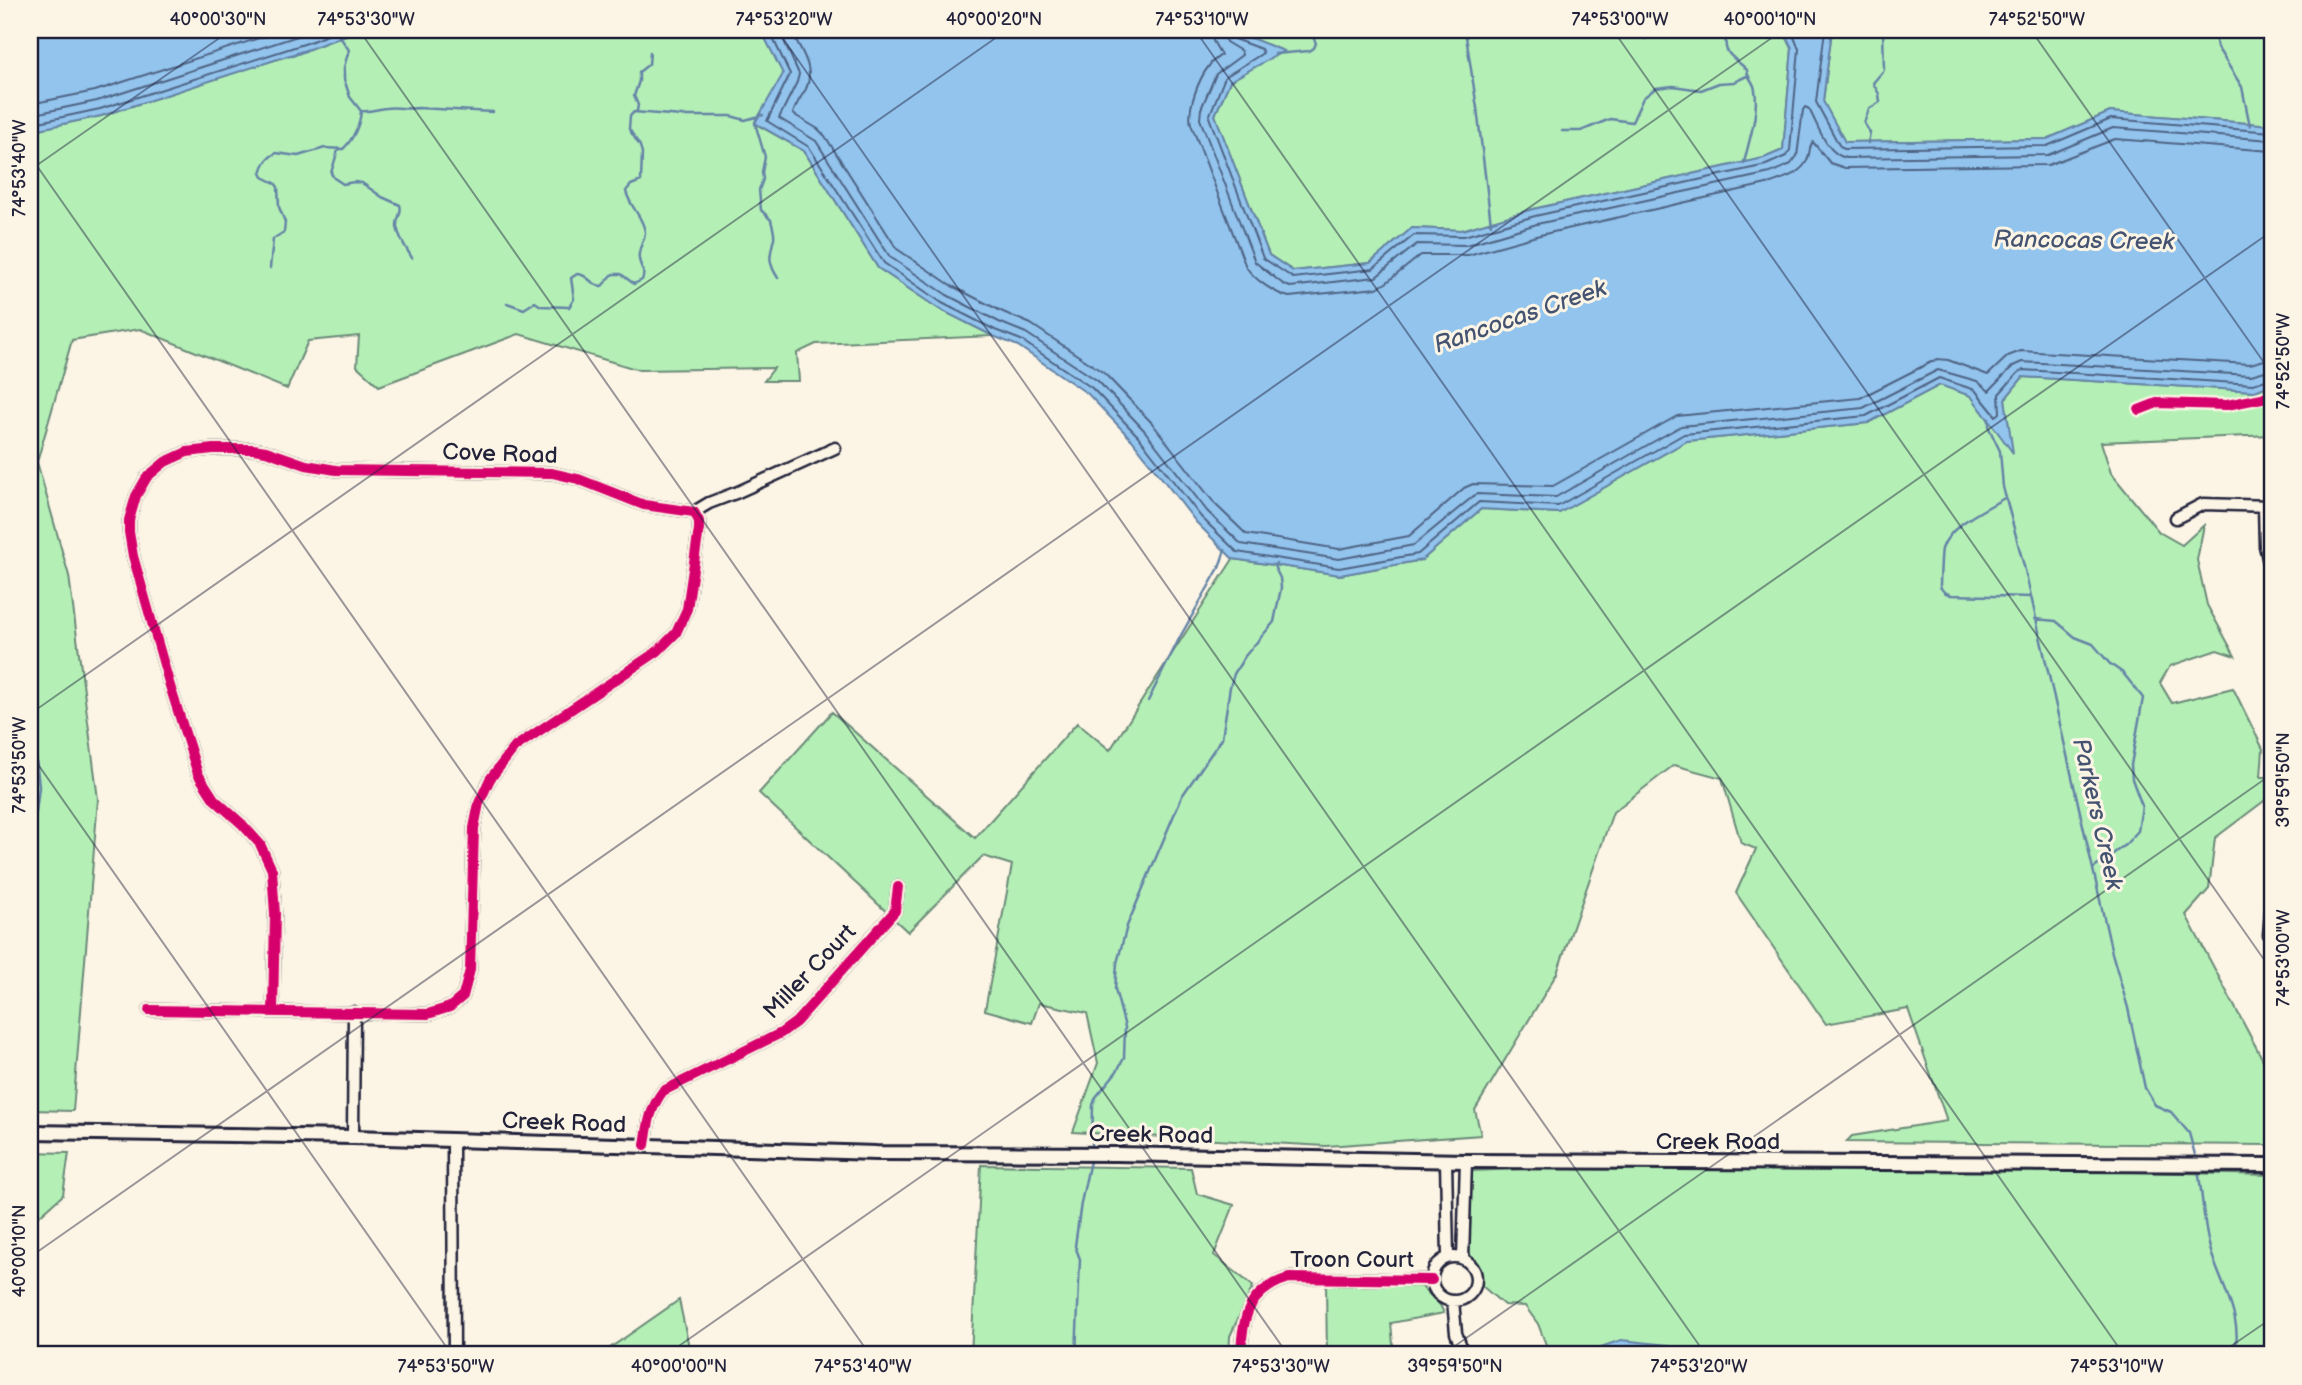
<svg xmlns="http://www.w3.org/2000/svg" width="2302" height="1385" viewBox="0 0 2302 1385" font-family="'Balsamiq Sans',sans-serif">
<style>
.green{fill:#b4f0b6;stroke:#6b8978;stroke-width:2}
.water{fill:#92c4ee;stroke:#6583a6;stroke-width:2}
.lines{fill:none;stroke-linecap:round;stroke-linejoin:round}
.shore{stroke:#4f6383;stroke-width:2}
.stream{stroke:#6583a6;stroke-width:2.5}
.minor-casing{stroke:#22223b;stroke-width:15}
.major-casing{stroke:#22223b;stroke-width:18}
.minor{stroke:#fcf5e5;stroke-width:10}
.major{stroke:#fcf5e5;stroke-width:12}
.cycleway-casing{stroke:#fcf5e5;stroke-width:15}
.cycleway{stroke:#d6006c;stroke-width:10}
.ticks{fill:none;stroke:#22223b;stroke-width:2;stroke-opacity:0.45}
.labels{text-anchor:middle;stroke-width:6;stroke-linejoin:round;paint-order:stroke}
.street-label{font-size:23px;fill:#22223b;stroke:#fcf5e5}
.water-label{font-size:24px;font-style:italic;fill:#445371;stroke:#fcf5e5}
.neatline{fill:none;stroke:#22223b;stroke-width:2.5}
.ticks-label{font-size:18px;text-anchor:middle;fill:#22223b}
</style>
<rect width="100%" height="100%" fill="#fcf5e5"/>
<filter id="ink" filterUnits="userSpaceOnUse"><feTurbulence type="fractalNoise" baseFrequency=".0143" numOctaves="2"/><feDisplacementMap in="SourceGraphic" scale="14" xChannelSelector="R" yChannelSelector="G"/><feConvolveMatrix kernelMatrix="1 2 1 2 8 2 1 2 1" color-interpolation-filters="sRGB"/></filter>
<g filter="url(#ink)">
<path class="green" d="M359,30h402l23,44 -28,50 48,27 74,117 61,41 54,27 -177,8 -19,9 2,28h-35l10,-13 -135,2 -120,-36 -140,52 -22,-20 2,-30 -51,5 -21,48 -147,-60 -68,11 -35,122 32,114 29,223 -25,312 -43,-1v-979l71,-15 208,-67z
M1230,30h553l9,18 -9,102 -19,8 -231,51 -71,21 -50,-2 -42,35 -77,8 -24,-16 -54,-140 15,-34 53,-30z
M1832,30h440v95l-162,-13 -63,27 -202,3 -22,-40z
M2023,377l232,14 17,-7v51l-171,7 10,31 48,59 23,13 22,-20 -7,35 10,45 28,51 -18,-6 -47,16 -10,17 12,20 61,-15 30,61 -2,28h11v18l-57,43 -6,51 -23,26 86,162v68l-426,-3 6,-6 95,-15 -39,-112 -82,15 -90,-131 20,-44 -15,-6 -19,-65 -48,-13 -61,47 -56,161 -82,137 6,25 -155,11 -253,-14 25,-69 -11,-50 -48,-10 -7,20 -47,-13 27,-145 -29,-9 -75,76 -149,-139 73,-81 143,126 102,-115 33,27 123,-191 107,16 82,-15 59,-51 78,4 128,-72 181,-18 72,-38 31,11 41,55 -7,-52z
M30,1152l39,1 -6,42 -33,29z
M1688,1162l584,13v180h-722l-12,-31 -13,-18 -21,-1 -23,-20 -2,-13 -10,-18 3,-83z
M981,1165l210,3 6,26 37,11 -20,50 39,31 -23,50 -1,19h-258z
M1326,1284l94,1 20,20 4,8 -53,10 3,32h-67z
M679,1300l10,47 7,8h-96z"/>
<path class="water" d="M30,30h329l-50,19 -208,67 -71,15z
M761,30h469l54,21 -54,30 -15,34 54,140 24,16 77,-8 42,-35 50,2 71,-21 231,-51 19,-8 9,-102 -9,-18h49l-9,71 22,41 202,-3 63,-27 162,13v259l-17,7 -232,-14 -18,22 8,54 -42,-57 -31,-11 -72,38 -181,18 -128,72 -78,-4 -59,51 -82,15 -107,-16 -37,-37 -64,-82 -44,-46 -70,-48 -25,-10 -54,-27 -61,-41 -74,-117 -49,-28 28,-49z
M1621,1340l47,5 13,10h-103z"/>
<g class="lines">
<path class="shore" d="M769,30l21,44 -23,47 42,26 75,116 58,40 53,27 26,10 71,48 46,48 63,81 36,35 102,16 79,-14 61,-52 79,4 126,-72 182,-18 73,-38 36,12 21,26 4,-3 -1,-19 19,-21 5,-3 230,14 19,-6
M779,30l20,44 -2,8 -18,36 37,23 74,116 57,38 52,27 27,11 72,48 46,49 63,81 34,33 98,15 75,-14 62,-51 80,3 125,-71 182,-18 75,-38 39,11 12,10 24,-25 9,-4 229,13 21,-6
M791,30c8,18 25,38 15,59 -5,8 -11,16 -13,25l25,15 7,7 72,113 55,37 51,26 28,12 73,49 48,50 63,81 31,30 93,15 70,-13 55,-48 9,-4 80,2 124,-70 183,-18 77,-39 11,1 40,15 20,-19 13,-5 229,13 22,-6
M1212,30l1,11 8,14c-4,3 -9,6 -12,11 -10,12 -22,43 -18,58l55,143c9,13 28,26 43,30l88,-9 9,-5 35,-28h47l72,-20 231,-52c14,-5 32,-10 37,-25 2,-6 1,-11 5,-16l17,21 15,5 203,-3 67,-26 157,12
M1222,30l4,12 15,9 1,4 -26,19 -15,35 -1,10 55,143 28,22 7,3 86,-10 41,-33 49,1 71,-21 233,-51 21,-9 6,-8 6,-46 2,-3 4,2c9,16 17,45 37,49l202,-3 65,-27 159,12
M1231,30l3,9 27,10 2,4 -38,24 -16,40 54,141 30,20 80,-9 41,-34 50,1 71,-20 231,-51 20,-9 4,-6 9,-101 -8,-19
M1825,30l-9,72 23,43 5,4 203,-3 64,-27 161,13
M30,104l65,-13 189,-61
M30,115l67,-14 219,-71
M30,124l70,-15 207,-66 33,-13
M1599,1355l22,-8 45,5 5,3"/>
<path class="stream" d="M1465,30l12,78 14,116
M1639,30v4l6,5 17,-9
M1727,30c-5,26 3,23 20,40 0,8 7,11 8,20 4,23 -6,50 -11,73
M2214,30l3,17 25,40 8,39
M1275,54l34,-3 5,-3 2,-5 -7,-13
M287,56h5l15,-6
M361,111c10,1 16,-2 25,-3 11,-2 21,2 32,0l75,4
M637,111l1,-6 -4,-9 5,-15v-9l10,-8 1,-12
M757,117l-2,6 10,34 -3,15 1,7 -4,11 2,20 10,10c1,5 4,13 3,18 -4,17 -7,23 4,40
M1562,131h19l29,-12 22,3 11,-24 13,-10 17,-2 28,4 18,-7 15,-1 13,-6
M1868,143l2,-10 -6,-10 5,-14 11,-7 -1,-8 -6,-11 11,-13 -1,-40
M338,150l-7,23 3,5 9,6 11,-2 8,1 20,14 18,8c3,8 -4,13 -3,22 2,11 9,21 15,31
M270,268l3,-29 11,-7 1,-10 -6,-15 -1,-20 -3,-4 -12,-6 -2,-4c2,-9 7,-16 15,-20l22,3 27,-8 18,1c10,-9 17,-25 18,-38l-11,-14 -6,-18v-12l5,-17 -11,-16
M507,303l17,6 11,-7 6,4 28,1 5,-8 -3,-21 6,-4c12,0 13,12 25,12l11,-12h8l13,10 8,-4c4,-9 -2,-13 -3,-21 -2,-10 6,-18 6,-27 -2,-16 -16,-26 -19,-41l5,-6 10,-4 1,-28 -2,-7 -11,-17 1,-13 4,-4 48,4h49l14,4 18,-5
M1989,419v9l11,23 3,36 22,83 87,383 16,55 17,80 10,17 16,7 18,21 8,29
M2006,497c-21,13 -56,27 -64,52 -1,4 -2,32 -2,38l4,5 7,3 80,2
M30,561l2,13 2,165 5,48 -3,25 -6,16
M2035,619l21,2 19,16 18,7 17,20 13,9 20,25 -12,67 1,14 10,27 -4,25 -12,13 -33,25
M1148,701l32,-64 39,-69 6,-18
M30,973c4,15 10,27 0,40
M1092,1144l1,-39 3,-8 21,-26 7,-13 1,-31 -10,-38 2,-26 10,-37 55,-130 40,-58 8,-51 4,-13 11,-18 29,-34 7,-34 -1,-10 -6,-12 2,-3
M2198,1169c4,23 5,47 10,71 7,37 38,76 26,115
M1076,1355l4,-96 -5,-13 6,-43 9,-42"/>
<defs>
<path id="minor" d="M2264,506l1,40 7,29
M694,512l15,-9 29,-11 97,-44
M2176,518l27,-14 69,2
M2272,900l-3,35 3,6
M149,1010l279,4 22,-7 13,-11 7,-26 4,-142 5,-25 11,-24 25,-32 143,-96 18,-18 11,-24 12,-80v-8l-5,-9 -50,-7 -66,-26 -26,-6 -216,-3 -30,-5 -40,-14 -13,-2h-40l-26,3 -22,10 -18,15 -11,19 -7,24v12l4,24 37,130 28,88 16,25 28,25 18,20 12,26 3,44 -2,98
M353,1137l1,-125
M453,1140l1,215
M645,1145c3,-21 5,-37 18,-54l118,-58 15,-11 99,-111 3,-24
M1446,1161l2,96
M1432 1279a22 22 0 1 1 44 0a22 22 0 1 1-44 0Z
M1463,1258l3,-97
M1453,1301l3,32 8,22
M1241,1355c1,-39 8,-65 48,-77l143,2"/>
<path id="major" d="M30,1132l323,5 523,16 241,1 349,7 806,4"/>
</defs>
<use href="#minor" class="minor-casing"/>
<use href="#major" class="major-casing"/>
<use href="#minor" class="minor"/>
<use href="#major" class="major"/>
<defs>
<path id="cycleway" d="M2139,410l18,-7 70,2 45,-9
M149,1010l279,4 22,-7 13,-11 7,-26 4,-142 5,-25 11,-24 25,-32 143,-96 18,-18 11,-24 12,-80v-8l-5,-9 -50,-7 -66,-26 -26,-6 -216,-3 -30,-5 -40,-14 -13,-2h-40l-26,3 -22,10 -18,15 -11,19 -7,24v12l4,24 37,130 28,88 16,25 28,25 18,20 12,26 3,44 -2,98
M645,1145c3,-21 5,-37 18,-54l118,-58 15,-11 99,-111 3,-24
M1241,1355c1,-39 8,-65 48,-77l143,2"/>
</defs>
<use href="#cycleway" class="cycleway-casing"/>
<use href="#cycleway" class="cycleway"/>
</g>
</g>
<path class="ticks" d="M359,30l929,1325M777,30l929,1325M1195,30l929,1325M1613,30l659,941M2031,30l241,344M30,156l840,1199M30,170l201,-140M30,714l977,-684M30,753l422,602M30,1257l1753,-1227M30,1350l4,5M666,1355l1606,-1124M1442,1355l830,-581M2218,1355l54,-37"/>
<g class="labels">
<g class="street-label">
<text transform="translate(500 453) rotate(2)" y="8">Cove Road</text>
<text transform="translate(809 971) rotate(-46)" y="8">Miller Court</text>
<text transform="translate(564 1122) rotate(2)" y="8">Creek Road</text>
<text transform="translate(1151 1134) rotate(1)" y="8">Creek Road</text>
<text x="1718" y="1149">Creek Road</text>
<text x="1352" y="1267">Troon Court</text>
</g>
<g class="water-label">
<text transform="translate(2084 240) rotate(1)" y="8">Rancocas Creek</text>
<text transform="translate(1520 316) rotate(-19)" y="8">Rancocas Creek</text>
<text transform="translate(2098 814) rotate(77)" y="8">Parkers Creek</text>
</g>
</g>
<rect width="2302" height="1385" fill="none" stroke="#fcf5e5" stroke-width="77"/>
<rect x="38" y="38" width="2226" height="1308" class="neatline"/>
<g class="ticks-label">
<text x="218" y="25">40°00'30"N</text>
<text x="366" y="25">74°53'30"W</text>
<text x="784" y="25">74°53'20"W</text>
<text x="994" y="25">40°00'20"N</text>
<text x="1202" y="25">74°53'10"W</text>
<text x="1620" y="25">74°53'00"W</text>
<text x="1770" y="25">40°00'10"N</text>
<text x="2037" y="25">74°52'50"W</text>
<text transform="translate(19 168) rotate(-90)" y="6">74°53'40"W</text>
<text transform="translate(2283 361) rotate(-90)" y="6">74°52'50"W</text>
<text transform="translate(19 765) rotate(-90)" y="6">74°53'50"W</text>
<text transform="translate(2283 780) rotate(-90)" y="6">39°59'50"N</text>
<text transform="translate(2283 958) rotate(-90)" y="6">74°53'00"W</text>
<text transform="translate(19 1251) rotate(-90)" y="6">40°00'10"N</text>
<text x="446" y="1372">74°53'50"W</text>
<text x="679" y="1372">40°00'00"N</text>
<text x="863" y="1372">74°53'40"W</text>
<text x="1281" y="1372">74°53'30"W</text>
<text x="1455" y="1372">39°59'50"N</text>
<text x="1699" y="1372">74°53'20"W</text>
<text x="2117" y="1372">74°53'10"W</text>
</g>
</svg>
